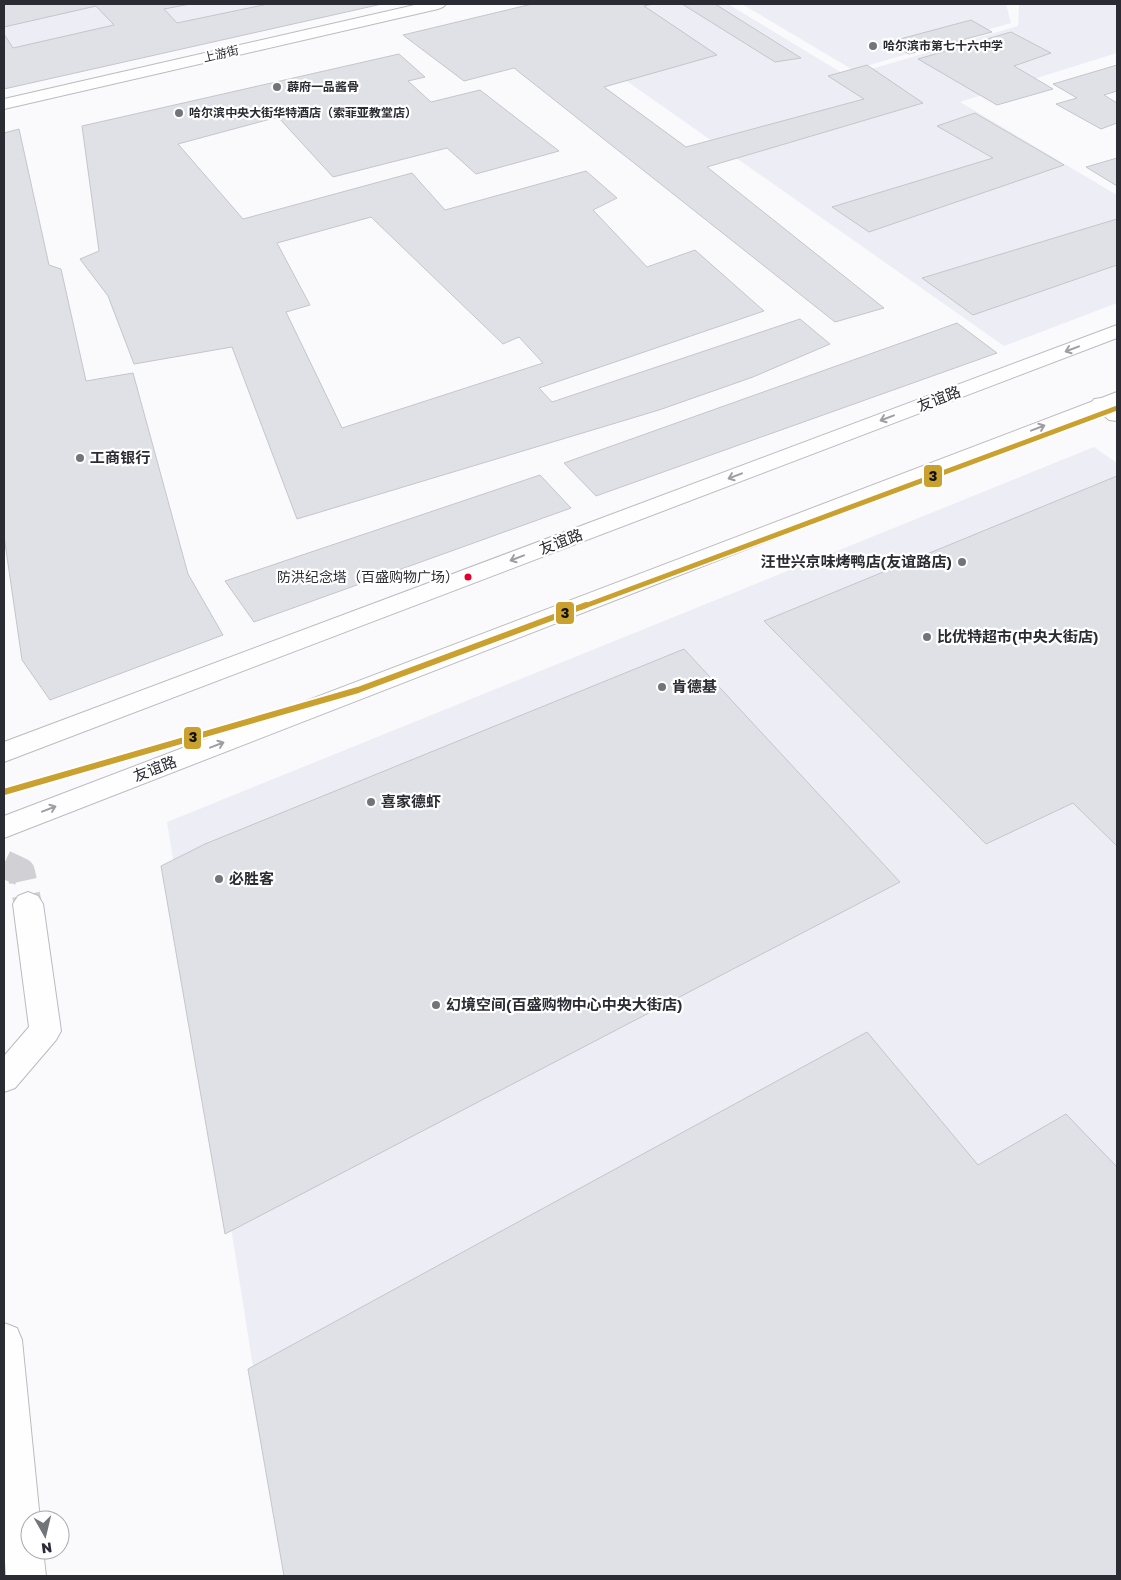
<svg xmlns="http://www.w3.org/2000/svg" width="1121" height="1580" viewBox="0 0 1121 1580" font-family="'Golos Text','Noto Sans SC',sans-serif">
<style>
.built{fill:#ededf5}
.building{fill:#dfe1e7;stroke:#c4c6ca;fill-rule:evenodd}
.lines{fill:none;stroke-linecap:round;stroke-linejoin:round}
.minor-tunnel{stroke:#d1d1d5;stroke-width:28;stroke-dasharray:28 14;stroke-linecap:butt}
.minor-casing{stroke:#bbbabf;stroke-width:2}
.highway-casing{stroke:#bbbabf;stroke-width:2}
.minor{fill:#fefeff;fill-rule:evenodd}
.highway{fill:#fefeff;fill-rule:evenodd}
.metro-1-far1-casing{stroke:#fff;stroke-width:8}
.metro-1-casing{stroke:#fff;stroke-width:10}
.metro-1-far1{stroke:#caa02e;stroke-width:5}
.metro-1{stroke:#caa02e;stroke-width:6}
.oneway{stroke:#9f9fa3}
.poi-dot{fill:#73737a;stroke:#fff;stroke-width:2}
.bus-dot{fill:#e4002b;stroke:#fff;stroke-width:2}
.labels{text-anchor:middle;stroke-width:4.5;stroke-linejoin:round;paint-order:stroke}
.far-poi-label{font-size:12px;font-weight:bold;fill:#2b2b33;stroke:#fff;text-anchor:start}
.far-street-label{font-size:12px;fill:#2b2b33;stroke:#fff}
.bus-label{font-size:14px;fill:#2b2b33;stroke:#fff;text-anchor:end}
.street-label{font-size:15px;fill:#2b2b33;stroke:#fff}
.poi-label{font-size:15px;font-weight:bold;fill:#2b2b33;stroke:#fff;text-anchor:start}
.line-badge{stroke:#fff;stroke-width:2}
.pale-badge-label{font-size:14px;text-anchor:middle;font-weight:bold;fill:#111}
</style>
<rect width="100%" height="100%" fill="#fafafd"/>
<path class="built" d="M4,4h350l-350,76z
M543,4h185l119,72 171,-50 1,-22h98v49l-157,49 157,93v108l-113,43 -480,-337z
M742,4h264l5,19 -158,47z
M1094,447l23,16v1113h-831l-119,-754z"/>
<path class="building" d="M4,4h186l-26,5 13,14 91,-19h114l-378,85v-55l9,14 101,-23 -18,-19 -92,21z
M532,4h121l-9,2 73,49 -113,32 82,60 178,-48 -36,-23 39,-11 56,38 -216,64 177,141 -49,14 -321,-254 -50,13 -61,-46z
M682,4h33l86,54 -26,4z
M971,20l21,12 -83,22 -20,-12z
M1011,32l40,21 -37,13 39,23 -56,16 -79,-46z
M399,54l26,23 -17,4 23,21 49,-12 79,61 -83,23 -29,-26 -114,29 -55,-60 -100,27 65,75 169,-46 33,37 141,-39 31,27 -24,12 54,57 48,-17 69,61 -225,77 13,14 248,-83 30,25 -77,33 -94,33 -362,109 -65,-172 -98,17 -26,-68 -28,-37 19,-8 -17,-125zM371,217l132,127 16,-7 24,26 -201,65 -56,-116 24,-7 -33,-62z
M1117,65v26l-13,4 13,8v20l-16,6 -45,-25 21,-6 -24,-14z
M975,113l89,52 -195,67 -37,-25 161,-49 -56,-32z
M19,129l30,136 12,4 25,112 47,-8 55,201 35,61 -173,65 -28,-40 -18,-124v-403z
M1117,158v28l-31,-19z
M1117,219v46l-144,50 -51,-37z
M957,323l40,30 -401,143 -32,-33z
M540,475l31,33 -317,114 -29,-41z
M1117,476v370l-44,-43 -87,41 -222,-223z
M684,649l216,233 -675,352 -64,-368 44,-22z
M867,1032l111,133 88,-51 51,53v409h-833l-36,-207z"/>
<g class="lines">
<path class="minor-tunnel" d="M4,864l17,8 7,32"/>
<defs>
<path id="minor" d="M419,4h27l-3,3 -5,2 -434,100v-10z
M1102,398l8,1 7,6v16l-8,-1 -18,-16 3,-5z
M28,892l10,4 5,8 18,127 -5,9 -41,48 -11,4v-36l25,-29 -16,-123 5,-8z
M4,1323l13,5 5,12 18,180h-10v30h13l3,26h-40l-2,-29z"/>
<path id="highway" d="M1117,325v13l-1113,424v-20z
M1117,392v13l-1113,433v-22z"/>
</defs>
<use href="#minor" class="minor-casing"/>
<use href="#highway" class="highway-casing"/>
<use href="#minor" class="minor"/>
<use href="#highway" class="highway"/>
<defs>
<path id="metro-1-far1" d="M582,607l535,-199"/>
<path id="metro-1" d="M4,792l354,-102 228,-85"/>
</defs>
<use href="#metro-1-far1" class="metro-1-far1-casing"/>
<use href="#metro-1" class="metro-1-casing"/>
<use href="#metro-1-far1" class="metro-1-far1"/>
<use href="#metro-1" class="metro-1"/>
</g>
<defs><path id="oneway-shaft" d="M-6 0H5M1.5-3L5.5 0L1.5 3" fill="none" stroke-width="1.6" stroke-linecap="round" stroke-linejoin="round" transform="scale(1.25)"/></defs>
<g class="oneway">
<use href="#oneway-shaft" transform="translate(1072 349) rotate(159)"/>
<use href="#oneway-shaft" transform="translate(887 418) rotate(159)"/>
<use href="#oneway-shaft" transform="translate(1038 428) rotate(-21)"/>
<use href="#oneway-shaft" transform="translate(735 476) rotate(159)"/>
<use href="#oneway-shaft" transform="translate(517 558) rotate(159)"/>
<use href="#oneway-shaft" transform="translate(217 745) rotate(-21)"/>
<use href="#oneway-shaft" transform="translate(49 809) rotate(-21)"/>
</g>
<g class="poi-dot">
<circle cx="873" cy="46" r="5"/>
<circle cx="277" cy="87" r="5"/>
<circle cx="179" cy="113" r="5"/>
<circle cx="80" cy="458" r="5"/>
<circle cx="962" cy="562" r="5"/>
<circle cx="927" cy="637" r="5"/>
<circle cx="662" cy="687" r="5"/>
<circle cx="371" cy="802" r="5"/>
<circle cx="219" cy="879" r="5"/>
<circle cx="436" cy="1005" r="5"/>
</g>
<circle class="bus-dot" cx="468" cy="577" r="4.5"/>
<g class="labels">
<g class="far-poi-label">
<text x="883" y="50">哈尔滨市第七十六中学</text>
<text x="287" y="91">薜府一品酱骨</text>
<text x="189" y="117">哈尔滨中央大街华特酒店（索菲亚教堂店）</text>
</g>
<g class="far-street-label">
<text transform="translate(221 54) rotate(-13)" y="4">上游街</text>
</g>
<g class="bus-label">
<text x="459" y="582">防洪纪念塔（百盛购物广场）</text>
</g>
<g class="street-label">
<text transform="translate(939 399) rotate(-21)" y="5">友谊路</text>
<text transform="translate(561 542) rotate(-21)" y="5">友谊路</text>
<text transform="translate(155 769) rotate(-21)" y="5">友谊路</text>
</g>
<g class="poi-label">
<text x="90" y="463">工商银行</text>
<text x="952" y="567" text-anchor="end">汪世兴京味烤鸭店(友谊路店)</text>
<text x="937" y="642">比优特超市(中央大街店)</text>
<text x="672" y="692">肯德基</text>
<text x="381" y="807">喜家德虾</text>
<text x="229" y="884">必胜客</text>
<text x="446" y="1010">幻境空间(百盛购物中心中央大街店)</text>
</g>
</g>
<g class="line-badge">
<rect x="923" y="464" width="20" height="24" rx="5" fill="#caa02e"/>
<rect x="555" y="601" width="20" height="24" rx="5" fill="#caa02e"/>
<rect x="183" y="726" width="19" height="24" rx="5" fill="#caa02e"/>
</g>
<g class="pale-badge-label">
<text x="933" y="481">3</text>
<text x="565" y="618">3</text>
<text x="193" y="742">3</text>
</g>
<rect width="1121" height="1580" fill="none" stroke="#2b2b33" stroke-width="10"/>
<g transform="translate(45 1535) rotate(172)"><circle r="24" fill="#ffffff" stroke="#aaaaad"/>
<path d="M0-4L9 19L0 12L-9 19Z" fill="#73737a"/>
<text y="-8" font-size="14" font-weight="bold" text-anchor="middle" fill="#2b2b33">N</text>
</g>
</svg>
